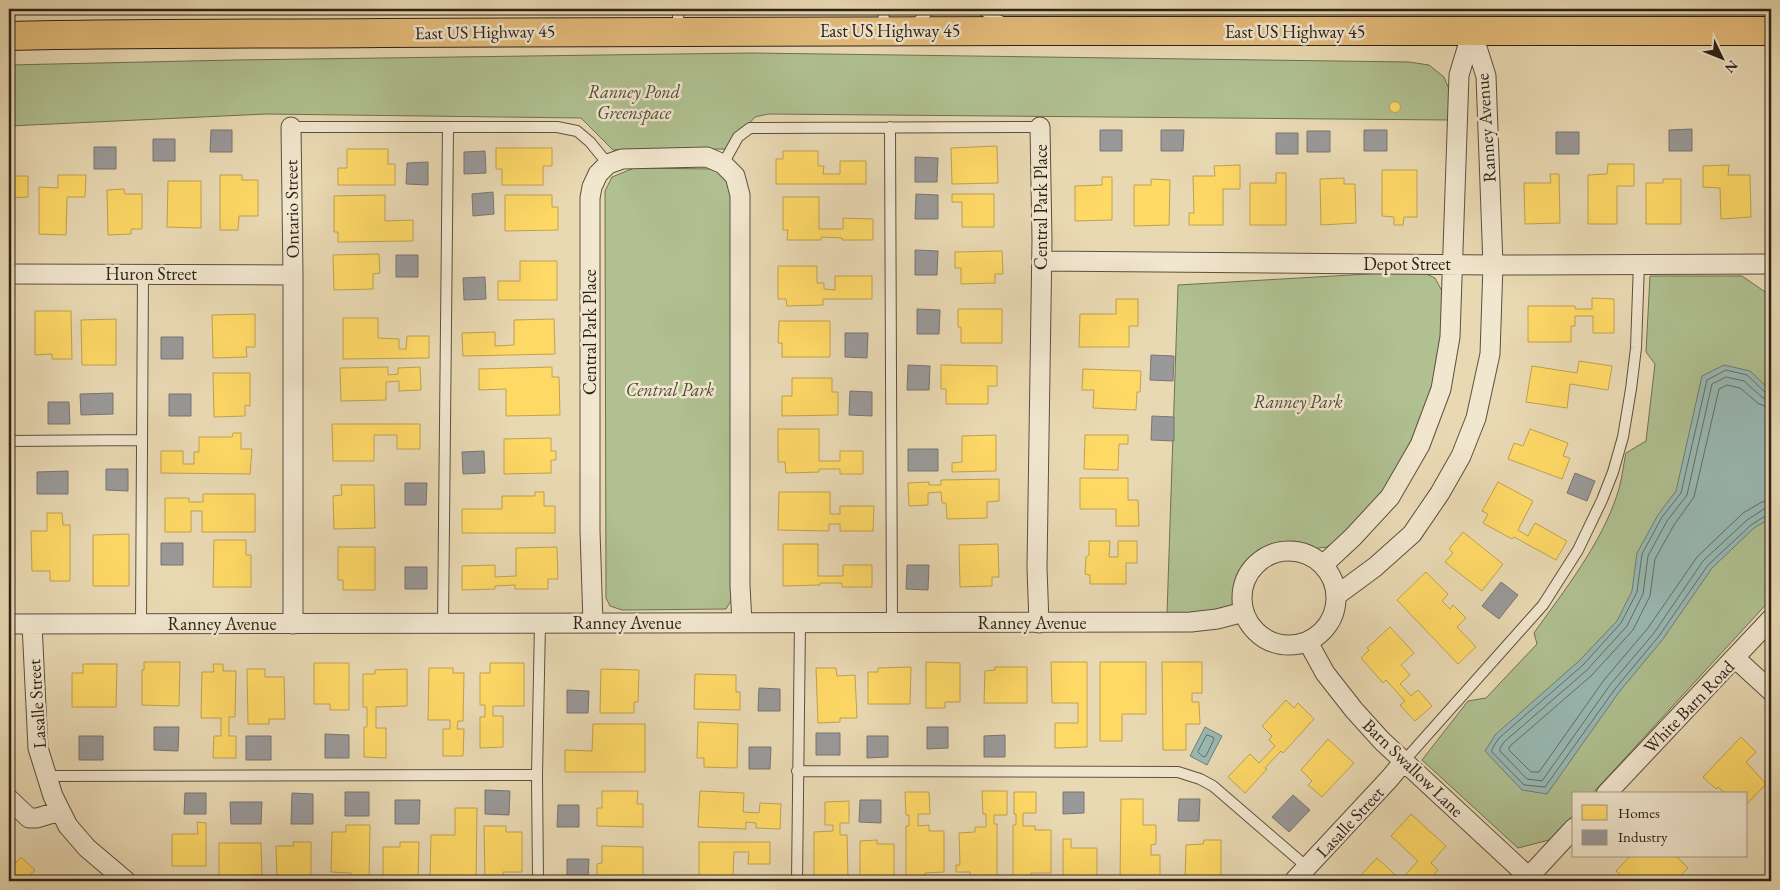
<svg xmlns="http://www.w3.org/2000/svg" width="1780" height="890" viewBox="0 0 1780 890" font-family="'EB Garamond',serif">
<style>
.green{fill:#b0c091;stroke:#6e7155}
.water{fill:#99b9b4;stroke:#6e7d76}
.homes{fill:#ffd966;stroke:#c0a24f}
.industry{fill:#999;stroke:#797573}
.lines{fill:none;stroke-linecap:round;stroke-linejoin:round}
.shore{stroke:#636e66;stroke-width:1}
.service-casing{stroke:#5c5040;stroke-width:12}
.minor-casing{stroke:#5c5040;stroke-width:21}
.primary-casing{stroke:#2d2219;stroke-width:30}
.service{stroke:#f1e6ce;stroke-width:10}
.minor{stroke:#f1e6ce;stroke-width:19}
.primary{stroke:#e4bc7a;stroke-width:28}
.labels{text-anchor:middle;stroke-width:5;stroke-linejoin:round;paint-order:stroke}
.street-label{font-size:18px;fill:#2d2219;stroke:#f1e6ce}
.park-label{font-size:18px;font-style:italic;fill:#4e4a37;stroke:#f1e6ce}
</style>
<rect width="100%" height="100%" fill="#e9d9b3"/>
<filter id="stains"><feTurbulence type="fractalNoise" baseFrequency=".004" numOctaves="4"/><feColorMatrix values="0 0 0 0 .2 0 0 0 0 .09 0 0 0 0 .02 0 0 0 .5 -.17"/></filter>
<radialGradient id="worn" r=".72"><stop offset=".6" stop-color="#630" stop-opacity="0"/><stop offset="1" stop-color="#630" stop-opacity=".3"/></radialGradient>
<path class="green" d="M751,53l658,9 20,3 15,12 7,17 -1,26 -682,-6 -13,3 -28,32 -114,1 -32,-32 -315,-4 -257,12v-61l226,-5z
M634,168l79,1 11,4 8,11v415l-6,10 -104,1 -12,-4 -4,-8 -1,-407 7,-14z
M1420,271l15,7 8,15 2,29 -17,94 -33,65 -45,50 -23,16 -16,2 -17,-4h-17l-21,12 -13,13 -6,24 -6,12 -17,8h-47l11,-329z
M1650,276h92l29,20v303l-179,195h-18v20l-25,26 -31,8 -96,-88 46,-59 18,-3 51,-54 -3,-11c30,-42 67,-89 83,-138 5,-14 6,-29 9,-42l20,-12 9,-77 -9,-12z"/>
<path class="water" d="M1724,365l26,6 21,20v127l-17,10 -42,40 -49,71 -44,53 -72,102 -25,-4 -37,-39 10,-16 84,-74 38,-40 15,-30 5,-38 21,-38 18,-24 26,-115z
M1205,727l17,9 -15,29 -17,-9z"/>
<path class="homes" d="M1389.5 107a5.5 5.5 0 1 1 11 0a5.5 5.5 0 1 1-11 0Z
M997,146l1,37 -46,1 -1,-36z
M496,148h56v18h-9v19h-41v-16h-6z
M347,149h41v15h7v21h-57v-17h9z
M783,151h35v15h6l-1,8h17v-13h26v23h-90v-25h7z
M1608,164h26v22h-17v38h-29v-49l19,-1z
M1240,165v24h-17v36h-34v-12h5l-1,-37h22l-1,-10z
M1729,165l-1,10h22l1,42 -30,2 -1,-31 -17,-1v-21z
M1382,170h35v47h-13l-1,8h-9v-8l-12,-1z
M1276,173h10v52h-36v-42h26z
M1550,174h9l1,49 -35,1 -1,-41h27z
M58,175h28l-1,22h-18l-1,38 -27,-1v-47l19,1z
M220,175h22v5h16v36h-19l-1,14h-18z
M9,176h19v21l-19,1z
M1102,177h10v43l-37,1v-35l27,-1z
M1344,178v6h11l1,39 -35,2 -1,-46z
M1151,179l19,1 -1,45 -35,1v-41h17z
M1663,179h18v45h-35v-41h17z
M168,181h33v47l-34,-1z
M124,189l1,5h17v35h-11v5l-23,1 -1,-45z
M952,194h42v33h-32v-25h-10z
M385,195v26l28,-1v21l-75,1v-10h-4v-36z
M505,195h47v12h6v23l-53,1z
M783,197h36v32h24v-11l30,1v21h-31v-2l-21,-1v3h-34l1,-10h-5z
M1002,251l1,23h-8v9l-34,1v-16h-6v-16z
M379,254l1,19 -7,1v15l-39,1 -1,-35z
M520,261h37v39h-59v-19h22z
M778,266h39v17h7v6l11,1v-14h37v23h-49v6l-36,1 -1,-7h-8z
M1592,298l22,1v34h-21v-17h-18v10h-4v16h-43v-36h47v3h17z
M1116,299h22v27h-9v21h-50l1,-33h36z
M958,309h44v34h-41v-16h-3z
M35,311h36l1,48h-20v-5l-17,1z
M255,314v33h-9l1,10 -34,1 -1,-43z
M343,318h35v20l21,1v10h7l1,-13h22v22l-86,1z
M116,319v46h-34l-1,-45z
M554,319l1,35 -92,2 -1,-23 33,-1v14l19,-1v-25z
M779,321h51v36h-48v-14h-4z
M1579,361l33,5 -4,24 -38,-6 -3,24 -41,-6 6,-36 45,7z
M941,365l56,1v20h-9v18h-42v-15h-5z
M388,367v8l10,-1v-6l22,-1 1,23 -22,1v-10l-13,1v18l-45,1 -1,-33z
M552,367v10h7l1,38 -54,1v-27l-27,1v-21z
M1083,369l58,2 -1,21h-3l-1,18 -43,-2 1,-18h-12z
M213,373h37v33l-5,-1v11l-31,1z
M792,378h40v14h6v23l-56,1v-20h10z
M332,424h88v25h-23v-14h-23v26h-41z
M778,429h41v32h21v-10h23v23h-23v-5h-21v3l-33,1 -1,-11h-7z
M1530,429l38,14 -5,13 7,2 -8,21 -54,-20 6,-16 9,3z
M233,433h8v16h11l-2,25 -89,-1v-22h22v13h11v-12h5v-15h33z
M996,435v36l-44,1v-9l10,-1v-26z
M1085,435h43v9h-9l-1,26 -34,-1z
M551,438v13h5v9h-5v13l-47,1v-35z
M1080,478h48v22h10l1,26h-23v-17h-36z
M999,479v22l-12,1v16l-40,1 -1,-16h-4l-1,-11 -13,1v12l-19,1 -1,-23 21,-1v3h12v-5z
M1498,482l35,19 -15,29 10,6 7,-13 32,18 -11,19 -42,-23 -2,2 -29,-16 5,-9 -6,-3z
M341,485h33l1,43 -41,1 -1,-33 9,-1z
M535,492h9v14h11v27h-93v-24h40v-13h33z
M779,492h51v22h10v-8h34l-1,25h-33v-7h-11v7l-51,-1z
M203,494h52v38h-53v-21h-11v21h-26v-34h24v4h14z
M47,513h15l1,12h7v56h-20v-10h-18l-1,-40h16z
M9,522h2l1,61h-3z
M1463,532l40,32 -21,27 -37,-29 8,-9 -4,-4z
M129,534v52h-36v-51z
M214,540h32v15h5v32h-38z
M1089,541h21l-1,16h9v-16h19v22h-11v21h-36v-9l-5,-1 1,-17 3,-2z
M783,544h35v32h25v-11h29v22h-30v-4h-22v2l-37,1z
M998,544l1,33h-7v9l-32,1 -1,-42z
M338,547h37v43h-32v-10h-5z
M557,547l1,32h-10v10h-33v-4l-20,1v3l-33,1v-24l33,-1v12l21,-1v-28z
M1426,572l22,22 -6,7 8,8 3,-4 13,13 -9,9 19,20 -18,17 -61,-64z
M1390,627l24,26 -13,12 9,10 -10,9 11,12 7,-6 14,16 -17,15 -15,-16 5,-4 -19,-21 -3,3 -22,-25 8,-8 -2,-2z
M144,662h36l-1,44 -37,-1v-35h2z
M926,662l34,1v39h-15v6h-19z
M1051,662h36v85l-32,1v-25h23v-20h-26z
M1100,662h46v52h-24v27h-22z
M1162,662h40v31h-10v9h7l1,22h-14v26h-23z
M314,663h35v47h-19v-6h-16z
M490,663h34v43h-31v10h10v31l-23,1v-31h5v-12h-5v-32h10z
M83,664h34l-1,43h-44v-34h11z
M213,664h10v7h13l-1,46h-6v19h7v22h-23l1,-22h7v-18h-20l1,-46h12z
M911,667l-1,37h-42v-32h10v-4z
M995,667h32v36h-43l1,-32 10,-1z
M429,668h24v5h11l-1,48h-5l-1,8h7l-1,27h-20v-27h7v-9h-22z
M816,668h20l1,8 18,-1 2,43h-17v4l-22,1z
M247,669h18v8h19l1,42h-16v5h-21z
M407,669v37l-31,1v21h10v30l-22,-1v-30h3v-20h-4v-33h12v-4z
M601,669l38,1 -1,32h-4v11h-34z
M695,674l41,1v17h4v18l-46,-1z
M1286,700l8,8 4,-5 16,16 -31,34 -2,-2 -16,17 2,1 -22,24 -17,-16 22,-23 9,9 16,-17 -6,-6 3,-4 -10,-10z
M698,722l40,2 -1,44 -33,-1v-9h-7z
M593,724h52v48h-80v-22l27,1z
M1741,737l15,15 -10,10 20,22 -20,21v-11h-20l-8,-7 -2,2 -13,-12z
M1328,739l26,24 -32,34 -14,-12 4,-4 -11,-11z
M602,791h36l-1,13h6v23l-46,-1v-18h5z
M700,791l44,2 -1,19 16,1 1,-10 21,1 -1,25 -24,-1v-5l-10,-1v7l-48,-2z
M982,791h25v24h-13v9h3v57h-27v-9h-14v-7h4l-1,-32 16,-1v-5h11v-13h-3z
M905,792h24l1,22h-12v12l11,-1v6h15v41l-19,1v8h-19v-55h3v-11h-3z
M1014,792h22v21h-13v13h12v4h16v43h-20v8h-18v-56h3v-11h-2z
M1121,799h22v26h13v19l-5,1v10h9v26h-40z
M849,801v22h-9v12h7l1,44h-34v-47l19,-1v-6h-8v-23z
M455,808h22l-1,73h-46l1,-46h24z
M1411,814l35,32 -15,17 7,7 -9,11h-17l-7,-6 13,-14 -27,-25z
M197,822l9,1v43h-34v-32h26z
M346,825h24l-1,56h-19l1,-8 -20,-1 1,-40h14z
M484,826h22v6h16v40h-19v9h-18z
M1063,839h8v9h26v32l-34,1z
M877,840v4h17v36l-34,1v-40z
M1204,840h17v41h-36l1,-36 17,-1z
M293,842h18v39h-34l-1,-35h18z
M400,842h19l-1,39h-35v-34h17z
M699,842h71v22h-22l1,-12h-15l-1,24h-34z
M219,843h42l1,32h-11v6h-32z
M602,846l41,1v34h-46v-17l5,-1z
M1630,856h46l12,12 -13,13h-30l-5,-5 -5,5h-8l-11,-10z
M21,857l14,13 -11,11h-15v-22l6,5z
M1377,858l25,23h-44l-2,-1z"/>
<path class="industry" d="M1692,129v22h-23v-21z
M211,130h21v22h-22z
M1100,130h22v21h-22z
M1161,130h23l-1,21h-22z
M1364,130h23v21h-23z
M1307,131h23v21h-23z
M1556,132h23v22h-23z
M1276,133h22v21h-22z
M153,139h22v22h-22z
M94,147h22v22h-22z
M485,151l1,22 -22,1v-22z
M915,157l23,1 -1,24h-22z
M428,162v23l-22,-1 1,-21z
M493,192l1,22 -21,2 -1,-22z
M916,194l22,1v24h-23z
M915,250l23,1 -1,24h-22z
M396,255h22v22h-22z
M485,277l1,22 -22,1 -1,-22z
M917,309l23,1 -1,24h-22z
M845,333h23l-1,25 -22,-1z
M161,337h22v22h-22z
M1151,355l23,1 -1,25 -23,-1z
M908,365l22,1 -1,24h-22z
M850,391l22,1v24l-23,-1z
M113,393v21l-32,1 -1,-21z
M169,394h22v22h-22z
M48,402h21l1,22h-22z
M1152,416l22,1v24l-23,-1z
M908,449h30v22h-30z
M484,451l1,22 -22,1 -1,-22z
M9,460h2l-1,30h-1z
M106,469h22v22l-22,-1z
M68,471v23h-31v-22z
M1575,473l20,8 -8,20 -20,-8z
M405,483h22l-1,22h-21z
M161,543h22v22h-22z
M907,565h22l-1,25 -22,-1z
M405,567h22v22h-22z
M1501,582l17,13 -19,24 -17,-13z
M759,688l21,1v22h-22z
M567,690l22,1 -1,22h-21z
M154,727h25l-1,24 -24,-1z
M927,727h21v21l-21,1z
M816,733h24v22h-24z
M325,734l24,1v23h-24z
M1005,735v22h-21v-21z
M79,736h24v24h-24z
M246,736h25v24h-25z
M867,736h21v21l-21,1z
M749,747h22l-1,22h-21z
M485,790l25,1 -1,24 -24,-1z
M345,792h24v24h-24z
M1063,792h21v21l-21,1z
M185,793h21v21h-22z
M292,793l21,1v30h-22z
M1293,795l17,15 -21,22 -17,-15z
M1179,799h21l-1,22h-21z
M395,800h25l-1,24h-24z
M860,800h21v23l-22,-1z
M230,802h32l-1,22h-30z
M558,805h21v22h-22z
M567,859h22l-1,22h-21z"/>
<g class="lines">
<path class="shore" d="M1771,394l-5,-1 -19,-18 -21,-5 -19,10 -26,113 -19,24 -20,37 -5,38 -16,31 -38,42 -84,73 -7,11v3l32,33 21,2 70,-98 44,-53 49,-71 43,-40 16,-10 4,-1
M1771,400l-8,-2 -19,-17 -18,-4 -14,7 -25,111 -20,26 -19,35 -5,38 -16,32 -40,44 -83,72 -4,6v3l27,28 15,2 68,-96 44,-52 49,-72 44,-41 17,-11 7,-1
M1771,408l-12,-4 -19,-16 -13,-3 -8,4 -25,108 -20,28 -19,34 -5,37 -17,34 -41,45 -83,72v3l22,22h8l65,-92 44,-52 49,-71 46,-44 19,-11 9,-2
M1207,735l6,2 1,2 -8,17 -3,1 -5,-5z"/>
<defs>
<path id="service" d="M677,9l3,21
M981,9l24,15
M914,26l16,-17
M883,30l1,-21
M291,127h266l20,4 13,11 18,22
M890,127l2,496
M723,164l15,-27 12,-9 290,-1
M9,441l133,-1
M443,623l5,-496
M141,624l2,-350
M1404,761l139,-156 35,-55 24,-50 11,-28 10,-35 8,-48 5,-41 3,-85
M797,771l381,1 22,7 13,7 94,81
M46,776l491,-1
M538,881l-1,-106 3,-152
M797,881l3,-258"/>
<path id="minor" d="M291,127l2,148v349
M1042,261l451,4 278,-1
M9,274l284,1
M1242 598a47 47 0 1 1 94 0a47 47 0 1 1-94 0Z
M1323,565l30,-28 37,-40 30,-52 21,-56 9,-52 9,-262 13,-43
M1337,595l38,-28 37,-33 28,-41 21,-37 15,-38 14,-64 3,-89 -7,-189 -14,-44
M593,623l-3,-92v-333l2,-11 6,-13 10,-10 14,-5 85,-2 16,7 12,12 5,19v390l2,38
M1039,623l-2,-55 5,-328 -2,-113
M9,624l1182,-2 26,-3 27,-7
M32,624l6,124 15,48 15,30 19,22 39,33
M1308,642l17,31 29,37 28,31 151,140
M1735,658l36,33
M1606,794l165,-175
M9,799l20,19h8l23,-7
M1294,881l96,-103 14,-17
M1525,881l49,-53"/>
<path id="primary" d="M9,36c124,-3 248,-2 372,-3 463,-5 927,0 1390,-2"/>
</defs>
<use href="#service" class="service-casing"/>
<use href="#minor" class="minor-casing"/>
<use href="#primary" class="primary-casing"/>
<use href="#service" class="service"/>
<use href="#minor" class="minor"/>
<use href="#primary" class="primary"/>
</g>
<g class="labels">
<g class="street-label">
<text x="890" y="37">East US Highway 45</text>
<text transform="translate(485 32) rotate(-1)" y="6">East US Highway 45</text>
<text x="1295" y="38">East US Highway 45</text>
<text transform="translate(1486 128) rotate(-94)" y="6">Ranney Avenue</text>
<text transform="translate(1041 207) rotate(-90)" y="6">Central Park Place</text>
<text transform="translate(292 209) rotate(-91)" y="6">Ontario Street</text>
<text x="1407" y="270">Depot Street</text>
<text x="151" y="280">Huron Street</text>
<text transform="translate(590 332) rotate(-90)" y="6">Central Park Place</text>
<text x="627" y="629">Ranney Avenue</text>
<text x="1032" y="629">Ranney Avenue</text>
<text x="222" y="630">Ranney Avenue</text>
<text transform="translate(37 704) rotate(-94)" y="6">Lasalle Street</text>
<text transform="translate(1689 707) rotate(-46)" y="6">White Barn Road</text>
<text transform="translate(1413 768) rotate(44)" y="6">Barn Swallow Lane</text>
<text transform="translate(1350 822) rotate(-47)" y="6">Lasalle Street</text>
</g>
<g class="park-label">
<text x="634" y="98">Ranney Pond<tspan x="634" dy="21">Greenspace</tspan></text>
<text x="670" y="396">Central Park</text>
<text x="1298" y="408">Ranney Park</text>
</g>
</g>
<rect width="1780" height="890" fill="none" stroke="#e9d9b3" stroke-width="30"/>
<rect x="10" y="10" width="1760" height="870" fill="none" stroke="#2d2219" stroke-width="2.5"/>
<rect x="15" y="15" width="1750" height="860" fill="none" stroke="#2d2219"/>
<rect x="1572" y="792" width="175" height="65" fill="#f1e6ce" stroke="#a39886"/>
<rect x="1582" y="805" width="25" height="15" fill="#ffd966" stroke="#a39886"/>
<text x="1618" y="818" font-size="15" fill="#2d2219">Homes</text>
<rect x="1582" y="830" width="25" height="15" fill="#999999" stroke="#a39886"/>
<text x="1618" y="842" font-size="15" fill="#2d2219">Industry</text>
<g transform="translate(1722 58) rotate(133)" stroke="#f1e6ce" stroke-width="4" paint-order="stroke">
<path d="M0-4L9 19L0 12L-9 19Z" fill="#2d2219"/>
<text y="-8" font-size="14" font-weight="bold" text-anchor="middle" fill="#2d2219">N</text>
</g>
<rect width="100%" height="100%" filter="url(#stains)"/>
<rect width="100%" height="100%" fill="url(#worn)"/>
</svg>
